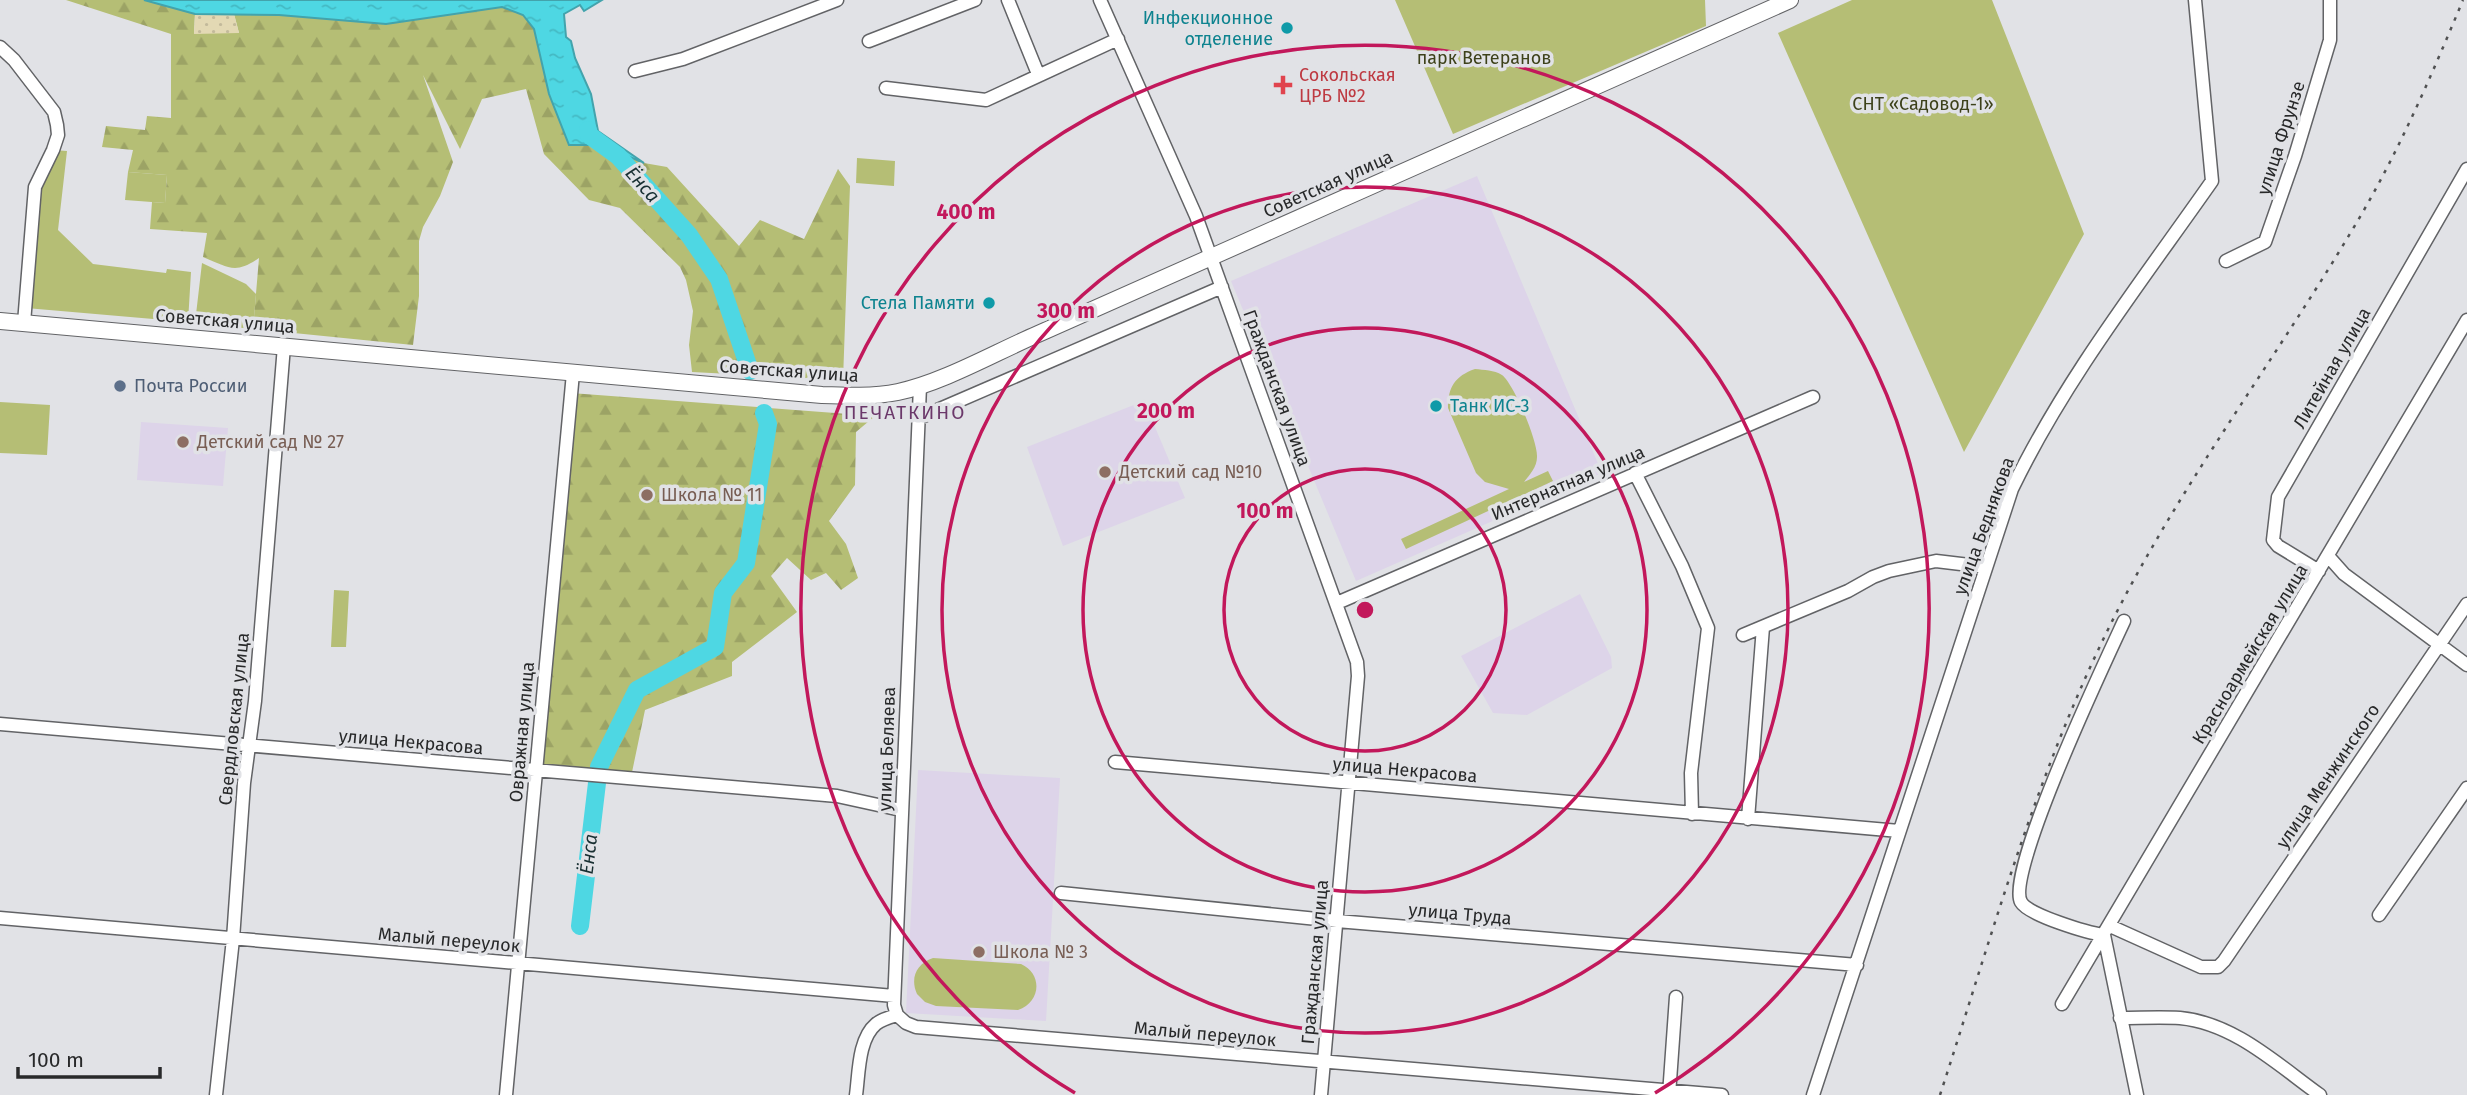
<svg xmlns="http://www.w3.org/2000/svg" width="2467" height="1095" viewBox="0 0 2467 1095" font-family="'Fira Sans',sans-serif">
<style>
.education{fill:#ddd4e9}
.green{fill:#b5be75}
.forest{fill:url(#forest-firs)}
.sand{fill:url(#sand-dots)}
.water{fill:url(#water-ripples);stroke:#43a3ac;stroke-width:2}
.lines{fill:none;stroke-linecap:round;stroke-linejoin:round}
.river{stroke:#4ed7e3;stroke-width:18}
.minor-casing{stroke:#626366;stroke-width:15}
.major-casing{stroke:#626366;stroke-width:18}
.minor{stroke:#fff;stroke-width:12}
.major{stroke:#fff;stroke-width:16}
.rail{stroke:#505152;stroke-width:2.5;stroke-dasharray:3.5 7;stroke-linecap:butt}
.ring{fill:none;stroke:#c2185b;stroke-width:3.5}
.culture-dot{fill:#0f9aa8;stroke:#e1e2e6;stroke-width:2.5}
.health-dot{fill:#e0444e;stroke:#e1e2e6;stroke-width:2.5}
.service-dot{fill:#5c6f8a;stroke:#e1e2e6;stroke-width:2.5}
.education-dot{fill:#8d6e63;stroke:#e1e2e6;stroke-width:2.5}
.labels{text-anchor:middle;stroke-width:7;stroke-linejoin:round;paint-order:stroke}
.culture-label{font-size:18px;fill:#0d838f;stroke:#e1e2e6;text-anchor:end}
.park-label{font-size:18px;fill:#3d411a;stroke:#e1e2e6}
.health-label{font-size:18px;fill:#be3a42;stroke:#e1e2e6;text-anchor:start}
.street-label{font-size:18px;fill:#28292a;stroke:#e1e2e6}
.service-label{font-size:18px;fill:#4e5e75;stroke:#e1e2e6;text-anchor:start}
.education-label{font-size:18px;fill:#785e54;stroke:#e1e2e6;text-anchor:start}
.water-label{font-size:19px;font-style:italic;fill:#182f32;stroke:#e1e2e6}
.neighbourhood-label{font-size:19px;letter-spacing:2px;fill:#6b386a;stroke:#e1e2e6}
.centre{fill:#c2185b;stroke:#e1e2e6;stroke-width:3.5}
.ring-label{font-size:21px;text-anchor:middle;font-weight:bold;fill:#c2185b;stroke:#e1e2e6;stroke-width:7;stroke-linejoin:round;paint-order:stroke}
</style>
<defs>
<pattern id="forest-firs" width="22" height="20" patternUnits="userSpaceOnUse" patternTransform="scale(1.75)"><rect width="22" height="20" fill="#b5be75"/><path d="M5 1l3.5 6h-7zM16 11l3.5 6h-7z" fill="#9ca365"/></pattern>
<pattern id="sand-dots" width="8" height="8" patternUnits="userSpaceOnUse" patternTransform="scale(1.75)"><rect width="8" height="8" fill="#e3d9b4"/><path d="M2 2h.1M6 6h.1" fill="none" stroke="#c3ba9b" stroke-width="1.8" stroke-linecap="round"/></pattern>
<pattern id="water-ripples" width="26" height="14" patternUnits="userSpaceOnUse" patternTransform="scale(1.75)"><rect width="26" height="14" fill="#4ed7e3"/><path d="M2 4q2-2 4 0t4 0M15 11q2-2 4 0t4 0" fill="none" stroke="#44b9c3"/></pattern>
</defs>
<rect width="100%" height="100%" fill="#e1e2e6"/>
<path class="education" d="M1477,176l125,297 -246,108 -125,-300z
M1144,401l41,97 -122,48 -36,-99z
M141,422l87,6 -5,58 -86,-6z
M1580,594l31,63 1,11 -85,47 -34,-2 -32,-57z
M918,770l142,8 -14,243 -140,-8z"/>
<path class="green" d="M1395,0h310l1,26 -253,108z
M1852,0h140l92,234 -120,218 -186,-419z
M53,150l14,1 -9,79 35,34 73,9 1,-4 24,3 -3,50 -162,-14 6,-104z
M857,158l38,3 -1,25 -38,-3z
M128,172l39,3 -2,28 -40,-3z
M202,263l44,21 10,10 -3,35 -58,-6z
M1475,369c9,1 19,1 27,6 12,9 36,67 35,82 0,10 -7,17 -13,25l24,-11 5,10 -147,68 -5,-10 108,-50 -24,-7 -9,-9 -28,-65c0,-21 7,-32 27,-39z
M0,402l50,3 -3,50 -47,-2z
M334,590l15,1 -3,56h-15z
M933,958l88,6c22,10 20,38 -3,46l-82,-4 -11,-4 -8,-8c-7,-16 -1,-30 16,-36z"/>
<path class="forest" d="M66,0h78l51,14 -1,19h45l-5,-19 229,-2 39,-5 21,8 12,14 14,65 69,62 5,-2 21,9 23,4 72,79 21,-26 44,19 34,-70 12,17 -7,194 -151,-8 -3,-27 4,-34 -7,-31 -6,-13 -60,-59 -31,-8 -45,-46 -18,-65 -44,10 -22,50 -37,-74 30,87 -13,34 -17,31 -4,14v55l-6,49 -160,-16 6,-71c-24,17 -31,9 -56,-1l4,-24 -57,-4 2,-27 13,1 2,-28 -39,-3 5,-22 -31,-3 4,-21 39,4 2,-14 24,2v-84z
M571,393l304,23 -19,16 -1,53 -26,36 17,23 12,34 -17,12 -15,-17 -15,7 -24,-22 -16,18 26,36 -65,50v14l-87,34 -14,67 -95,-6z"/>
<path class="sand" d="M195,14h39l5,19 -45,1z"/>
<path class="water" d="M144,0h458l-18,11 -4,-6 -16,9 2,23 5,4 4,17 16,36 7,37 46,32 -21,-9 -5,2 -13,-11h-36l-20,-51 -15,-65 -11,-14 -21,-8 -116,17 -107,-9 -84,-1z"/>
<g class="lines">
<path class="river" d="M588,130l1,5 29,21 71,79 30,44 31,92
M599,767l38,-77 78,-43 8,-54 23,-30 22,-139 -4,-11
M580,926l17,-143"/>
<defs>
<path id="minor" d="M1008,0l30,74
M1100,0l96,216 161,446 1,14 -37,419
M869,41l106,-41
M0,47l14,13 40,52 3,13 1,10 -5,15 -18,37 -11,136
M635,71l48,-12 154,-59
M886,88l100,12 132,-61
M2226,261l39,-19 30,-86 35,-116v-40
M919,418l303,-131
M1635,473l47,93 26,62 -17,145 1,41
M2328,556l16,18 123,91
M2319,571l-41,-25 -5,-6 5,-43 189,-328
M1337,603l476,-206
M2124,621c-18,39 -119,252 -103,281 7,13 67,31 83,33l33,160
M1743,635l105,-44 25,-14 16,-6 47,-10 50,6
M0,724l837,72 64,14
M1115,762l784,69
M1748,819l15,-192
M1061,893l276,28 520,44
M2379,915l88,-127
M0,918l894,78
M2110,926l91,41h17l6,-6 243,-357
M2062,1004l405,-684
M897,1015l9,8 10,4 806,68
M2120,1018c20,0 40,-1 60,0 54,5 98,47 140,77
M216,1095l17,-156 11,-156 11,-82 29,-355
M506,1095l67,-722
M856,1095c3,-21 2,-56 20,-71 6,-5 14,-7 21,-9l-3,-10 26,-619
M1669,1095l7,-98
M1813,1095l199,-606c53,-110 130,-208 200,-308l-17,-181"/>
<path id="major" d="M0,321l822,74c25,1 51,2 76,-3 46,-10 96,-39 140,-58l752,-334"/>
</defs>
<use href="#minor" class="minor-casing"/>
<use href="#major" class="major-casing"/>
<use href="#minor" class="minor"/>
<use href="#major" class="major"/>
<path class="rail" d="M1940,1095c56,-172 104,-350 191,-510 66,-122 149,-234 220,-353 45,-74 79,-153 112,-232"/>
</g>
<g class="ring">
<circle cx="1365" cy="610" r="141"/>
<circle cx="1365" cy="610" r="282"/>
<circle cx="1365" cy="610" r="423"/>
<path d="M1075 1093A564 564 0 1 1 1655 1093"/>
</g>
<g class="culture-dot">
<circle cx="1287" cy="28" r="7"/>
<circle cx="989" cy="303" r="7"/>
<circle cx="1436" cy="406" r="7"/>
</g>
<path class="health-dot" d="M1279.5 74.5h7v7h7v7h-7v7h-7v-7h-7v-7h7z"/>
<circle class="service-dot" cx="120" cy="386" r="7"/>
<g class="education-dot">
<circle cx="183" cy="442" r="7"/>
<circle cx="1105" cy="472" r="7"/>
<circle cx="647" cy="495" r="7"/>
<circle cx="979" cy="952" r="7"/>
</g>
<g class="labels">
<g class="culture-label">
<text x="1273" y="24">Инфекционное<tspan x="1273" dy="21">отделение</tspan></text>
<text x="975" y="309">Стела Памяти</text>
<text x="1450" y="412" text-anchor="start">Танк ИС-3</text>
</g>
<g class="park-label">
<text x="1484" y="64">парк Ветеранов</text>
<text x="1923" y="110">СНТ «Садовод-1»</text>
</g>
<g class="health-label">
<text x="1299" y="81">Сокольская<tspan x="1299" dy="21">ЦРБ №2</tspan></text>
</g>
<g class="street-label">
<text transform="translate(2281 138) rotate(-72)" y="6">улица Фрунзе</text>
<text transform="translate(1328 184) rotate(-24)" y="6">Советская улица</text>
<text transform="translate(225 321) rotate(5)" y="6">Советская улица</text>
<text transform="translate(2332 368) rotate(-60)" y="6">Литейная улица</text>
<text transform="translate(789 371) rotate(4)" y="6">Советская улица</text>
<text transform="translate(1277 388) rotate(70)" y="6">Гражданская улица</text>
<text transform="translate(1568 483) rotate(-23)" y="6">Интернатная улица</text>
<text transform="translate(1984 526) rotate(-70)" y="6">улица Беднякова</text>
<text transform="translate(2250 654) rotate(-59)" y="6">Красноармейская улица</text>
<text transform="translate(234 719) rotate(-84)" y="6">Свердловская улица</text>
<text transform="translate(522 732) rotate(-85)" y="6">Овражная улица</text>
<text transform="translate(411 742) rotate(5)" y="6">улица Некрасова</text>
<text transform="translate(887 749) rotate(-88)" y="6">улица Беляева</text>
<text transform="translate(1405 770) rotate(5)" y="6">улица Некрасова</text>
<text transform="translate(2328 776) rotate(-56)" y="6">улица Менжинского</text>
<text transform="translate(1460 914) rotate(5)" y="6">улица Труда</text>
<text transform="translate(449 940) rotate(5)" y="6">Малый переулок</text>
<text transform="translate(1315 962) rotate(-85)" y="6">Гражданская улица</text>
<text transform="translate(1205 1034) rotate(5)" y="6">Малый переулок</text>
</g>
<g class="service-label">
<text x="134" y="392">Почта России</text>
</g>
<g class="education-label">
<text x="197" y="448">Детский сад № 27</text>
<text x="1119" y="478">Детский сад №10</text>
<text x="661" y="501">Школа № 11</text>
<text x="993" y="958">Школа № 3</text>
</g>
<g class="water-label">
<text transform="translate(643 184) rotate(48)" y="7">Ёнса</text>
<text transform="translate(588 854) rotate(-83)" y="7">Ёнса</text>
</g>
<g class="neighbourhood-label">
<text x="905" y="419">ПЕЧАТКИНО</text>
</g>
</g>
<circle cx="1365" cy="610" r="10" class="centre"/>
<g class="ring-label">
<text x="966" y="219">400 m</text>
<text x="1066" y="318">300 m</text>
<text x="1166" y="418">200 m</text>
<text x="1265" y="518">100 m</text>
</g>
<path d="M18 1067v10h142v-10" fill="none" stroke="#28292a" stroke-width="3.5"/>
<text x="28" y="1067" font-size="21" fill="#28292a" stroke="#e1e2e6" stroke-width="5" paint-order="stroke">100 m</text>
</svg>
